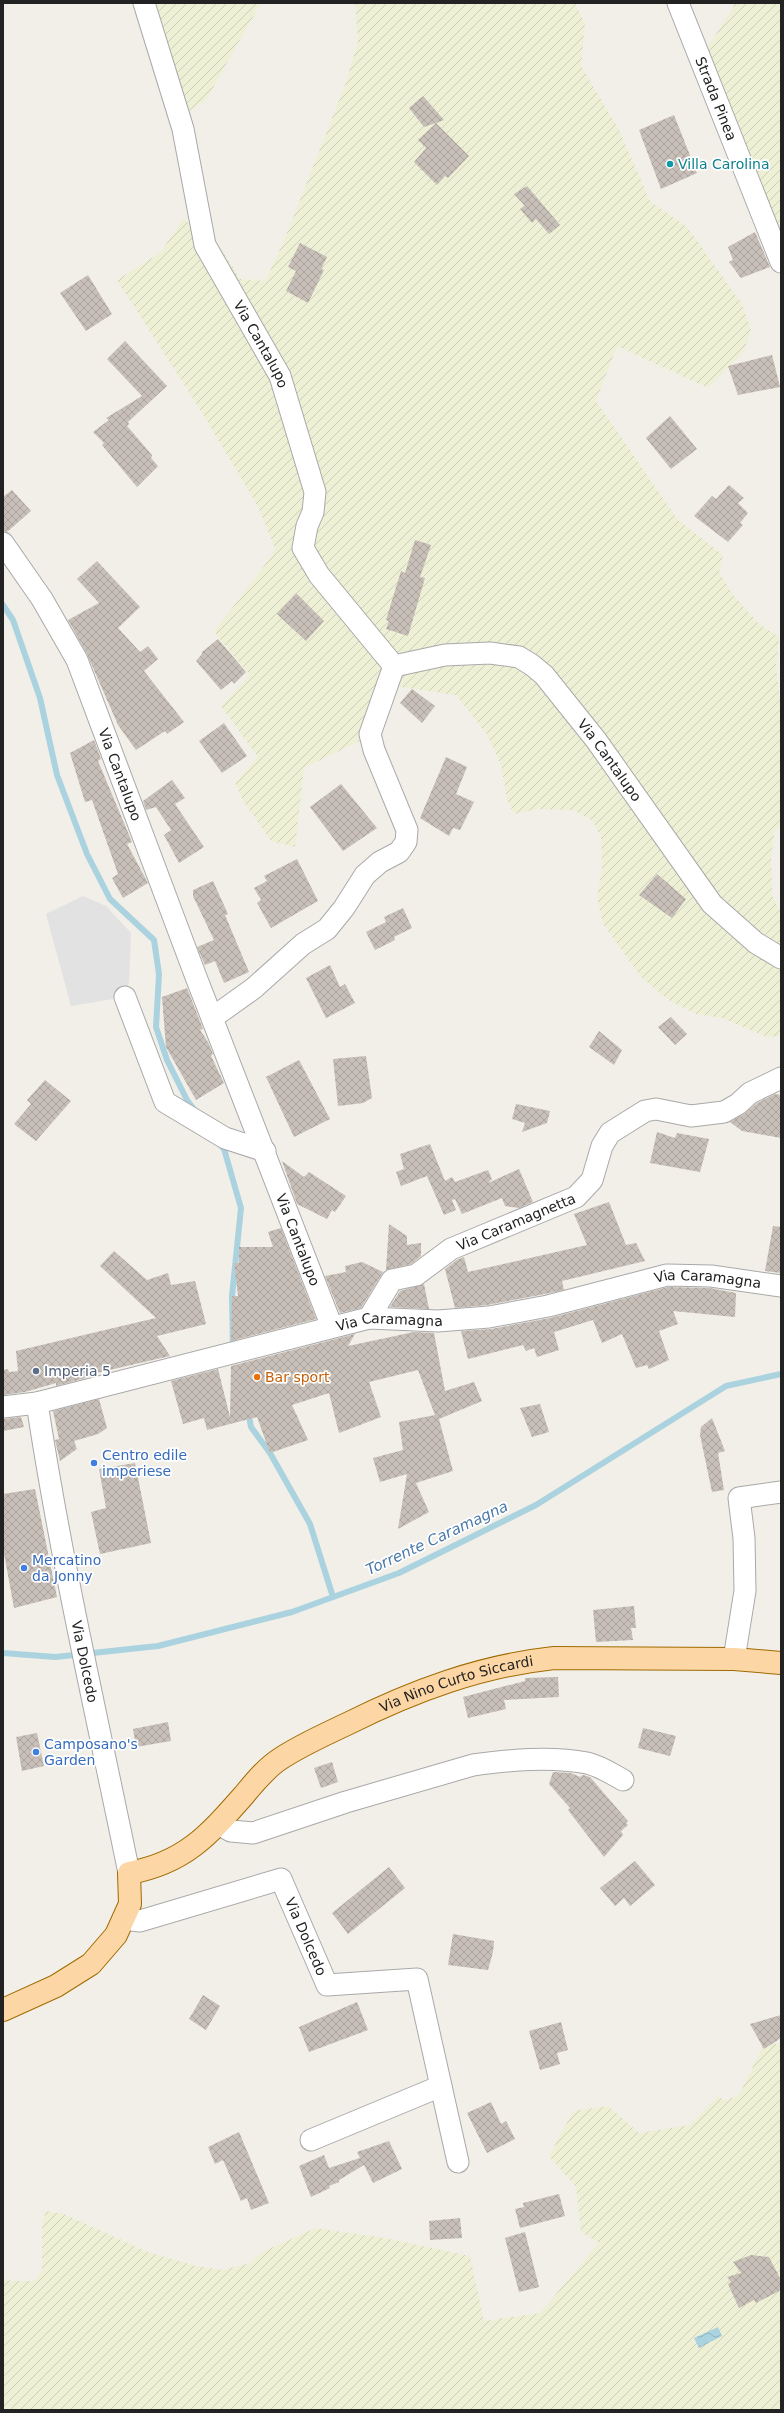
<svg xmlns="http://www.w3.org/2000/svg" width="784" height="2413" viewBox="0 0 784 2413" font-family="'DejaVu Sans',sans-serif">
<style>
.farmland{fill:url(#farmland-furrows)}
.parking{fill:#e2e2e2}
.water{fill:url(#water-waves)}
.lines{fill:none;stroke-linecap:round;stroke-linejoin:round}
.stream{stroke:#aad3df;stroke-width:6}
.building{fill:url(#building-cross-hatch)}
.minor-casing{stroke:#a9a9a9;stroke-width:23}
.major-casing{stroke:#a06b00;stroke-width:24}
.minor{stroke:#fff;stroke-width:21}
.major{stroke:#fcd6a4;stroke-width:22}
.culture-dot{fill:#0f9aa8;stroke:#fff;stroke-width:1.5}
.service-dot{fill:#5c6f8a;stroke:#fff;stroke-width:1.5}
.food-dot{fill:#e8710a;stroke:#fff;stroke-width:1.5}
.shop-dot{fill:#3f7fe0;stroke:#fff;stroke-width:1.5}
.labels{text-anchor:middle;stroke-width:3.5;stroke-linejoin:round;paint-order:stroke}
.street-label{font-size:14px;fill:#222;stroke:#fff}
.culture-label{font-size:14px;fill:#0d838f;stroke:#fff;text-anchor:start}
.service-label{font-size:14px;fill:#4e5e75;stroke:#fff;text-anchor:start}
.food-label{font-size:14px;fill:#c56008;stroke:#fff;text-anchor:start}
.shop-label{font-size:14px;fill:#366cbe;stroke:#fff;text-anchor:start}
.water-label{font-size:15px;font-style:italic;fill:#4a7aab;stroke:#fff}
</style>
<defs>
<pattern id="farmland-furrows" width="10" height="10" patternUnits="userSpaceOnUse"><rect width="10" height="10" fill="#eef0d5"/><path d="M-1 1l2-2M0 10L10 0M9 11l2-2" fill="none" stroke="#ccceb7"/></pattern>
<pattern id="water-waves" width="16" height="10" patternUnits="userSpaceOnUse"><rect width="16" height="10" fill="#aad3df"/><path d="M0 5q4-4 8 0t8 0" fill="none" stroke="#92b5bf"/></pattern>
<pattern id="building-cross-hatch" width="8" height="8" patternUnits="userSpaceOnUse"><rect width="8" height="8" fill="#c7bfb8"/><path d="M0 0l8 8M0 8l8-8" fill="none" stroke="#aba49e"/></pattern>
</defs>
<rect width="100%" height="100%" fill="#f2efe9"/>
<path class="farmland" d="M156,3h105l-55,97 -20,13z
M355,3h220l10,21 -4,42 38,64 31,71 37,26 55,77 9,26 -7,21 -36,37 -91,-42 -21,55 82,119 45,35 -4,17 15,24 25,28 20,13 -3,29 5,43v120h-6l-4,28 1,38 9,18v123l-14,1 -45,-19 -26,-4 -26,-13 -29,-24 -38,-53 -6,-27 5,-28 -1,-32 -8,-16 -20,-11 -35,-1 -24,5 -7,-15 -6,-34 -15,-32 -30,-38 -69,-10 -25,55 -58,28 -9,79 -24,-6 -28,-40 -8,-18 23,-26 -37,-51 29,-31 -36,-43 62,-82 -19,-45 -56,-94 -84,-131 43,-27 23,-34 35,25 22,35 25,2 18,-38 61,-155 14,-46z
M734,3h47v232l-76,-184 28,-43z
M764,2044h17v366h-778v-132l8,3h24l7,-11v-46l4,-13 18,3 84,38 48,14 27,4 27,-7 10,-10 55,-25 70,10 85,18 14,65 56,-8 59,-70 -18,-11 -5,-45 -27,-31 24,-45 35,-5 31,27 51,-8 28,-29 7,5 14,-6z"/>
<path class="parking" d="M83,896l23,10 25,27 -2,49 -4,15 -54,9 -25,-92z"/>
<path class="water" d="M718,2327l4,9 -23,12 -5,-10z"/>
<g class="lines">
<path class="stream" d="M3,605l10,15 27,78 17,77 30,79 23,45 44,41 5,34 -3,53 11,33 20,40 9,12
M218,1142l6,7 17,59 -9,88 1,54
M248,1411l3,16 19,26 40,71 23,73
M3,1653l52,4 103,-11 134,-34 107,-39 137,-68 190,-119 55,-12"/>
</g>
<path class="building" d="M423,96l21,24 -8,3 33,33 -21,22 -3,-2 -8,9 -23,-23 12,-14 -8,-8 18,-17 -12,4 -15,-19z
M674,115l23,58 -36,16 -22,-59z
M527,186l33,39 -11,9 -13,-15 -4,4 -12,-14 5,-3 -11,-12z
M755,232l15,35 -29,11 -12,-16 4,-2 -5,-13z
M300,243l27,14 -6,12 3,1 -16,33 -22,-12 10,-20 -8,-4z
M88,275l24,39 -26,17 -26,-38z
M125,341l42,45 -39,36 1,2 -2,2 25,29 -1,3 7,8 -21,21 -35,-42 2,-2 -11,-11 16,-12 -3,-2 36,-22 -35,-37z
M772,355l8,32 -42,8 -10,-29z
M670,416l27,33 -26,20 -25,-31z
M729,485l15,13 -6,5 10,10 -8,10 3,2 -15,17 -34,-26 18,-20 4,3z
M12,490l19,21 -24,21 -4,-1v-34z
M415,540l16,5 -11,32 5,1 -17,58 -22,-7 3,-8 -3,-1 15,-49 4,2z
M97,561l43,46 -22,21 22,24 8,-6 10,13 -14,12 40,51 -17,12 -2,-3 -29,19 -18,-25 -31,-71 -19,-34 31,-17 -22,-24z
M296,593l28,28 -18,20 -29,-27z
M218,639l28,33 -12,12 -2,-3 -11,9 -25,-29 6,-7v-2z
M412,689l23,17 -13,17 -22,-20z
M224,723l23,33 -25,17 -23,-32z
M94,740l7,19 -3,2 34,81 -5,2 21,39 -25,15 -11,-20 6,-4 -26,-74 -7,2 -15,-49z
M446,757l21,10 -11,27 18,8 -14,28 -7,-2 -4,8 -29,-18z
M172,780l13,18 -10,6 29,43 -25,16 -15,-28 7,-5 -15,-23 -10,3 -3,-9z
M341,784l36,44 -34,23 -33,-44z
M297,859l21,42 -47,27 -14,-25 4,-3 -7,-12 13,-7 -3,-5z
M657,874l29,25 -14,19 -33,-23z
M213,881l15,33 -3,1 24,57 -25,11 -9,-22 -10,4 -8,-18 17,-7 -21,-44v-6z
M403,908l9,20 -18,9 1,3 -20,10 -9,-18 20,-10 -2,-5z
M330,965l10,22 5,-3 10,19 -29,15 -20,-40z
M187,988l16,41 -3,1 8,12 5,12 -2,2 13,27 -28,17 -30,-53 -4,-50z
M671,1017l16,17 -12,11 -17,-18z
M599,1031l23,19 -8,15 -25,-18z
M366,1056l6,42 -9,5 -25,3 -5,-47z
M299,1060l31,59 -36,18 -28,-60z
M45,1080l26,21 -35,40 -22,-17 17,-20 -4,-4z
M775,1094l6,1v43l-39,-7 -12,-9 14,-8 13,-11z
M516,1104l34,7 -3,12 -25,9 3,-9 -13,-4z
M657,1132l18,6 2,-5 32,6 -9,33 -50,-9z
M430,1144l15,37 7,-4 3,5 33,-12 4,9 -4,4 31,-14 14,33 -14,6 -14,-2 -3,-8 -40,16 -7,-15 -3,1 4,10 -12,5 -17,-39 -26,10 -5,-14 8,-3 -4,-15z
M282,1161l22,16 5,-5 37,24 -11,16 -3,-2 -5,9 -30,-15z
M609,1202l17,43 10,-2 9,18 -83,20 2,9 -19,4 -58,11 -32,3 -10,-39 12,-9 7,-3 4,15 119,-27 -13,-31z
M389,1224l18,12v9l14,-2v13l-10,8 -25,6z
M773,1226l8,1v46l-16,-2z
M281,1228l35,91 -85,22 1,-45h6l-4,-33h5v-16h34l-5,-15z
M114,1251l33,29 21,-7 3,12 24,-4 11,43 -49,12 13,20 -78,18 1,2 -37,10v-3l-31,9 -22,3v-25l5,-1 1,3 9,-1 -2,-20 140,-33 -56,-52z
M362,1262l21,10 -22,36 -21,5 -15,-37 21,-4 -1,-6z
M424,1284l5,25 -39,-2 10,-16z
M668,1287l42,1 26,5 -1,24 -62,-6 5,13 -19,7 10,29 -20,9 -2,-4 -11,3 -14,-34 -20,9 -9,-23 -39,12 5,18 -22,7 -3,-9 -8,3 -3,-6 -55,14 -7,-28 30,-2 59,-11z
M414,1332l20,1 11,58 29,-9 8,19 -43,18 14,52 -37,12 13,29 -31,17 9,-55 -27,8 -7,-24 30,-8 -4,-28 36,-7 -17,-45 -49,12 12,35 -42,16 -10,-40 -37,12 16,35 -38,13 -13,-36 -50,13 -3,-12 -21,6 -12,-43 47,-12 12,48 1,-51 124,-32 -7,12z
M99,1399l8,29 -9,6 -24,7 3,8 -17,12 -5,-21 4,-1 -6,-28z
M540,1404l9,28 -17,5 -12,-29z
M21,1417l3,10 -21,4v-12z
M712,1418l13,33 -7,2 6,37 -12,2 -12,-57 1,-8z
M135,1463l16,80 -51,11 -9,-42 15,-4 -7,-39z
M35,1489l22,108 -43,11 -11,-60v-54z
M634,1606l2,22h-5l2,12 -37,2 -3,-32z
M558,1677l1,20 -55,3 2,9 -38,9 -5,-21 62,-16v-3z
M168,1722l3,19 -35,6 -3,-18z
M643,1728l33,8 -6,20 -32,-8z
M37,1733l7,33 -22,5 -6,-34z
M332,1762l6,20 -17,6 -7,-20z
M553,1772l18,1 9,4 3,-2 7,2 38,44 -2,2 2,2 -7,6 2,4 -19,22 -36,-47 2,-2 -21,-24z
M635,1861l20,24 -25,21 -6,-8 -9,8 -15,-18z
M389,1867l16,21 -57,46 -16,-21z
M453,1934l41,7 -1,11 -5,18 -40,-5z
M203,1995l17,11 -14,24 -17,-11z
M357,2002l11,28 -59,22 -10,-25z
M781,2015v23l-17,11 -14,-25z
M561,2022l7,28 -11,3 3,11 -20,6 -11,-39z
M491,2102l10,22 5,-3 9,18 -28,14 -20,-40z
M239,2132l30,71 -18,7 -4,-12 -6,3 -18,-41 -8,4 -7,-17z
M389,2141l13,28 -29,14 -9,-18 -25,15v2l-10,4 1,2 -19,9 -12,-31 25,-11 5,13 31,-10 -3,-6z
M559,2194l6,22 -45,12 -5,-19 9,-2 -1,-4z
M460,2218l2,20 -32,2 -1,-19z
M525,2232l14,55 -20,5 -14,-54z
M751,2255l18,2 12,23v10l-25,13 -2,-3 -15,8 -11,-24 3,-2 -4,-5 14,-4 -8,-11z"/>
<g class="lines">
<defs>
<g id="minor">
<path id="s1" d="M144,3l39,126 22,116 75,131 35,116 -2,20 -6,14 -4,22 16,27 75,91 -24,68 4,16 33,80 -1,12 -7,10 -19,10 -15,13 -21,33 -17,21 -24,15 -49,44 -42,30"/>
<path id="s2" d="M678,3l103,259"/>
<path id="s3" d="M3,543l39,56 35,61 119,317 136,350"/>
<path id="s4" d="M394,666l51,-11 45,-2 29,4 13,8 12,10 52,65 116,164 44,39 25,15"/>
<path d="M125,997l40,105 60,36 40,13"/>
<path id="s5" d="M369,1318l23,-38 24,-5 35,-26 125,-52 16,-17 10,-34 8,-13 35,-22 11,-2 35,7 33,-4 14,-8 12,-11 31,-15"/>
<path id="s6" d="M37,1403c24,158 60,314 92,470"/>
<path id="s7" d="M3,1407l34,-4 332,-85 69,3 51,-4 59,-11 119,-31 44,1 70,10"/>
<path d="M734,1659l11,-68 -1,-53 -5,-40 42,-6"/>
<path d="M218,1824l13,7 22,2 93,-31 127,-37c37,-5 77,-9 114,-2 13,3 25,11 36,17"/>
<path id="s8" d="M123,1919l17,2 141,-42 46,106 90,-6 41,183"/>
<path d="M311,2140l130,-54"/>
</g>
<g id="major">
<path id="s9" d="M3,2010l53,-24 35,-22 25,-29 14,-31 -1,-31c55,-10 79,-37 115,-78 10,-12 22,-27 36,-36 21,-14 44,-24 67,-35 66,-33 133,-58 207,-66l180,1 47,4"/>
</g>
</defs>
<use href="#minor" class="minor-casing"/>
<use href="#major" class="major-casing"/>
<use href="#minor" class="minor"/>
<use href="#major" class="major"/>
</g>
<circle class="culture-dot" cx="670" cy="164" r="4"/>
<circle class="service-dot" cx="36" cy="1371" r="4"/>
<circle class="food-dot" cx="257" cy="1377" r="4"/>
<g class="shop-dot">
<circle cx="94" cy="1463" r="4"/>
<circle cx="24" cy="1568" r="4"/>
<circle cx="36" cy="1752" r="4"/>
</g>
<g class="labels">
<g class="street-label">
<text dy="5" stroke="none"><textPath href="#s2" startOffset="103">Strada Pinea</textPath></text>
<text dy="5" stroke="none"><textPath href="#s1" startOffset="364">Via Cantalupo</textPath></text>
<text dy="5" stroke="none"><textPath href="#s4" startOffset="265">Via Cantalupo</textPath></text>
<text dy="5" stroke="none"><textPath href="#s3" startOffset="261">Via Cantalupo</textPath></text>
<text dy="5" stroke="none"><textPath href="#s5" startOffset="183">Via Caramagnetta</textPath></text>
<text dy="5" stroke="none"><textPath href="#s3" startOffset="759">Via Cantalupo</textPath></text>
<text dy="5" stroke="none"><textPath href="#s7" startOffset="721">Via Caramagna</textPath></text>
<text dy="5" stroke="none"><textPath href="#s7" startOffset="397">Via Caramagna</textPath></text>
<text dy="5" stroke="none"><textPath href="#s6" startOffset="263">Via Dolcedo</textPath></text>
<text dy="5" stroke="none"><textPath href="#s9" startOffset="589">Via Nino Curto Siccardi</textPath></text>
<text dy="5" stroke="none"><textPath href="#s8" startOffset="227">Via Dolcedo</textPath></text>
</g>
<g class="culture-label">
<text x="678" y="169">Villa Carolina</text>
</g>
<g class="service-label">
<text x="44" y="1376">Imperia 5</text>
</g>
<g class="food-label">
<text x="265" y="1382">Bar sport</text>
</g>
<g class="shop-label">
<text x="102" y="1460">Centro edile<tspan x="102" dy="16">imperiese</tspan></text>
<text x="32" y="1565">Mercatino<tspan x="32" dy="16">da Jonny</tspan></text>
<text x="44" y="1749">Camposano's<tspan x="44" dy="16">Garden</tspan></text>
</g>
<g class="water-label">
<text transform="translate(437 1538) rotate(-25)" y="5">Torrente Caramagna</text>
</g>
</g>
<rect width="784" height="2413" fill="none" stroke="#222222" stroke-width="8"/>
</svg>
